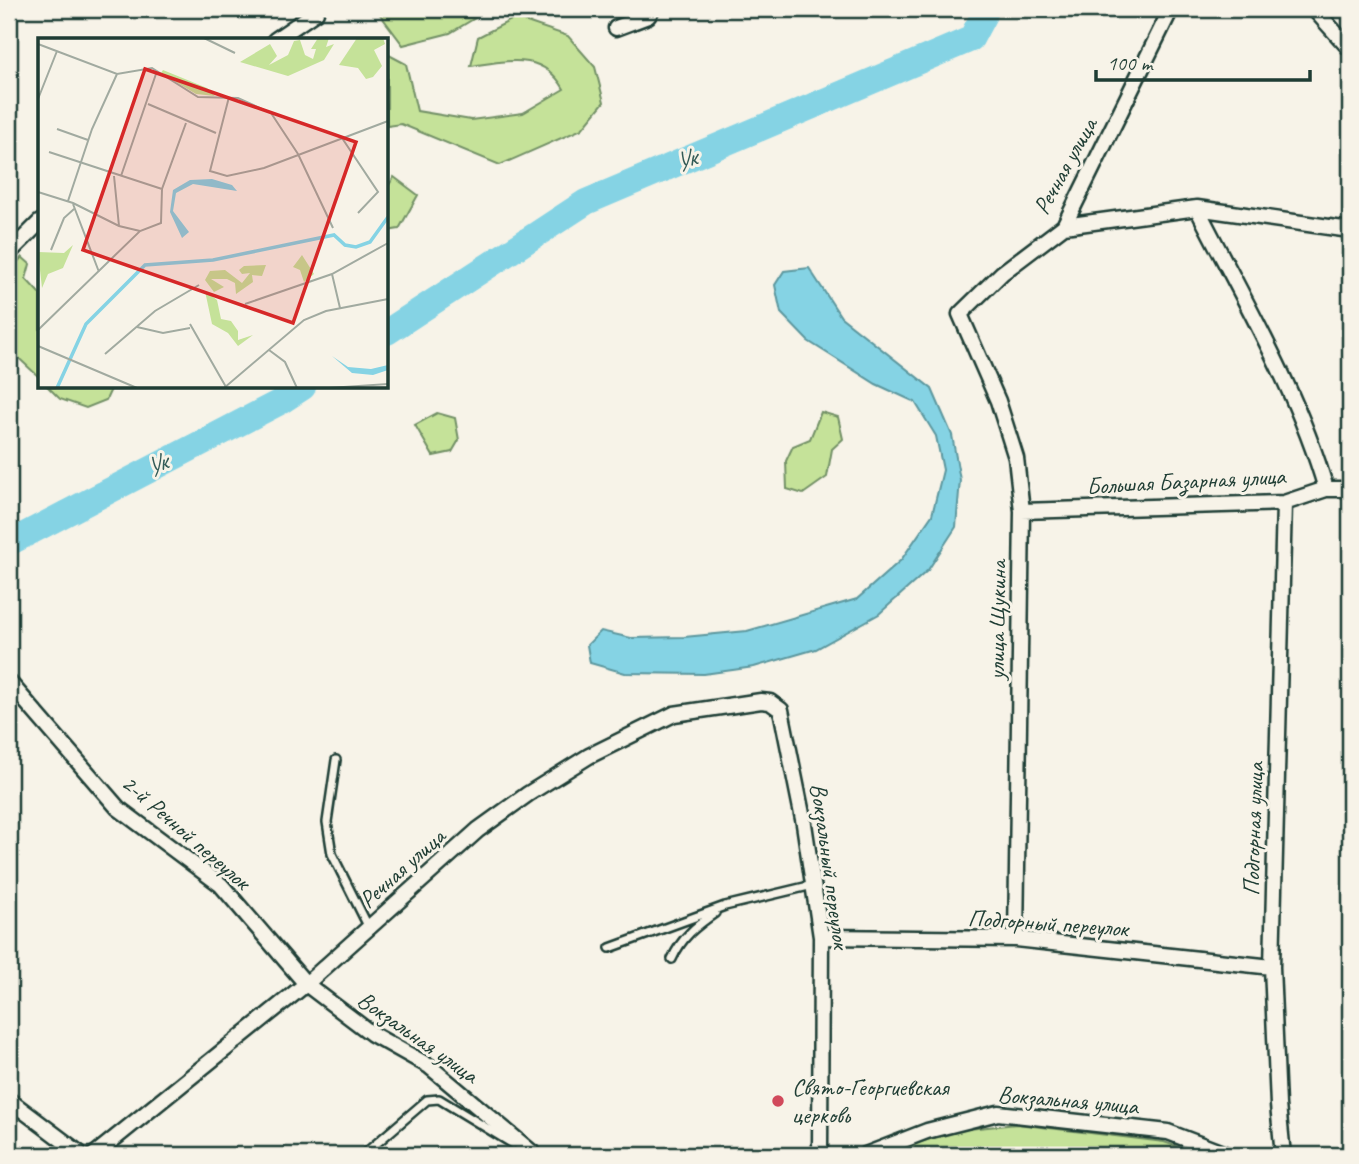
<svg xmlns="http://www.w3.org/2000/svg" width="1359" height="1164" viewBox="0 0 1359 1164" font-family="Caveat,sans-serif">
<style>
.green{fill:#c5e299;stroke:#729066;stroke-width:2}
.water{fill:#85d3e4;stroke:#5c979e;stroke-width:2}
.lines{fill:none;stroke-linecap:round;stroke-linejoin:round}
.river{stroke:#85d3e4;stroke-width:26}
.service-casing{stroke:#1f3d34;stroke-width:12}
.minor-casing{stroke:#1f3d34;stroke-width:19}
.service{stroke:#f7f3e8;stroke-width:7}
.minor{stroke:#f7f3e8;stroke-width:14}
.poi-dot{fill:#d1495b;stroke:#f7f3e8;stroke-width:2.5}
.labels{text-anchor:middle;stroke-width:6;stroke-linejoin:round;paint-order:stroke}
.street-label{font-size:24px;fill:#1f3d34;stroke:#f7f3e8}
.poi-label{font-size:24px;fill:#1f3d34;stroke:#f7f3e8;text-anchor:start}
.water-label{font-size:26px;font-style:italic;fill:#335b57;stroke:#f7f3e8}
.inset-river{fill:none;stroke:#85d3e4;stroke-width:3.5}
.inset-road{fill:none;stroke:#a1aaa0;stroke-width:2}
.view{fill:#d62828;fill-opacity:0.15;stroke:#d62828;stroke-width:3.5}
.inset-edge{fill:none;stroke:#1f3d34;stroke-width:3.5}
</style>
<rect width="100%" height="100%" fill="#f7f3e8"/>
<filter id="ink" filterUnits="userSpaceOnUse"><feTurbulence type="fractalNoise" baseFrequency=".0143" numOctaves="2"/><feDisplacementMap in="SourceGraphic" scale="14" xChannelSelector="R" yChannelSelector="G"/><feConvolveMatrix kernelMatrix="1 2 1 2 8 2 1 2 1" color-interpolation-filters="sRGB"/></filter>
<g filter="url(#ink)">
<path class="green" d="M376,9h45l54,9 -25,15 -47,12z
M515,18l53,18 27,31 9,35 -22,27 -82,36 -99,-41 -14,2v-72l19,10 11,47 54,9 52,-7 41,-24c-22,-38 -56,-28 -93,-23l7,-29z
M394,177l24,18 -19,34 -12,2v-43z
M22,257l8,7 -4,15 14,15v84l-31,-29v-77z
M48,387h64l-6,13 -20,8 -26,-9z
M821,412l17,5 5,22 -11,10 -5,28 -24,17 -16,-5 -1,-28 7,-15 17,-7z
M437,413l18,5 4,22 -7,12 -19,4 -18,-31z
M1017,1124l147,18 38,13h-294l-6,-7 56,-18z"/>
<path class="water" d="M809,268l32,49 91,72 20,46 8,45 -4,47 -28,43 -49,44 -63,35 -62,18 -50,7 -79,-1 -35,-10 -3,-18 14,-14 30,7 53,-1 63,-6 110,-32 44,-39 31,-45 11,-45 -7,-34 -21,-34 -39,-18 -68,-43 -27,-28 -6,-28 9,-14z"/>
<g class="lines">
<path class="river" d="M387,332l199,-130 385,-163 16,-30
M9,543l271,-141 23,-15"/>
<defs>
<path id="service" d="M336,760l-9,62 5,32 37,74
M610,948l115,-42 88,-21
M672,959c10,-22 24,-33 43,-46
M363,1155l64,-55 12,-1 74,45"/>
<path id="minor" d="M1314,9l36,40
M616,28l32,-12 4,-7
M275,40l41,-28
M1197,208c46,91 101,183 129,281
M1064,226l133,-18 153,22
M9,253l31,-31
M1022,511l262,-8 42,-14h24
M9,682l109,126 103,77 85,99 66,50 57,32 106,89
M821,937l195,2 256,28
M1016,939l6,-428 -6,-53 -18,-57 -38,-87 42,-41 62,-47 107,-217
M9,1100l73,55
M94,1155l212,-171 172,-154 50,-36 61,-38 85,-42 87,-13 9,1 11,8 23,114 17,113 -1,218
M865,1155l62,-24 71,-18 170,19 60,23
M1283,1155l-5,-50 -6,-138 12,-464"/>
</defs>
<use href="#service" class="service-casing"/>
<use href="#minor" class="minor-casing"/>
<use href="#service" class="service"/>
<use href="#minor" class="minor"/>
</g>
</g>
<circle class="poi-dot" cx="778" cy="1101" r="7"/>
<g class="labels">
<g class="street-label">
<text transform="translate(1065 166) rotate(-61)" y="8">Речная улица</text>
<text transform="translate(1186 481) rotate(-3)" y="8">Большая Базарная улица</text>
<text transform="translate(997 620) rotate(-89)" y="8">улица Щукина</text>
<text transform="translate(1253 829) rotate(-88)" y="8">Подгорная улица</text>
<text transform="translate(186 832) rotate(41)" y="8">2-й Речной переулок</text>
<text transform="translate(830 866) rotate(82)" y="8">Вокзальный переулок</text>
<text transform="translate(402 868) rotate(-42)" y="8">Речная улица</text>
<text transform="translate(1048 923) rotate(4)" y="8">Подгорный переулок</text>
<text transform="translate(418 1037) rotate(35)" y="8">Вокзальная улица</text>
<text transform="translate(1068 1100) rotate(5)" y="8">Вокзальная улица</text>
</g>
<g class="poi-label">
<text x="792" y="1095">Свято-Георгиевская<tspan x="792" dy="28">церковь</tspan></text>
</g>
<g class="water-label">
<text transform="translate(685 160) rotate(-23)" y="9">Ук</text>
<text transform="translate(156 465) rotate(-28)" y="9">Ук</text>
</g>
</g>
<g transform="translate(38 38)">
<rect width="350" height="350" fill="#f7f3e8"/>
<path d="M280,0h11l-3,9 8,-3 -10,16 -36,16 -48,-14 30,-18 7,12 -8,9 19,-10 6,-14 6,-1 5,15 8,4 3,-10h-5zM319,0h26l2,6 -11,6 8,16 -9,11 -7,2 -8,-11 -19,-3zM125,32l44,18 8,8 -19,-2 -35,-21zM35,207l-10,23 -15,6 -6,14 -4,-36 26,1zM264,217l12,19 -10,8 -4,-12 -7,-3zM228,227l-4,11 -10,-1 1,7 -17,12 -1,-11 -8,-4h-16l13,8 -10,5 -9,-12 5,-9 15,-1 17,13 8,-10 -8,1 -3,-4 5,-4zM167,253l12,9 4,19 10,2 7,10v9l15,-5 -15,11 -10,-13 -16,-9z" fill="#c5e299"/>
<path d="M174,141l20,6 5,6 -44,-7 -17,9 -3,18 16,21 -7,6 -12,-26 3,-22 17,-10zM294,318l16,11 23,2 17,-4v5l-15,5 -21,-2z" fill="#85d3e4"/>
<path class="inset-river" d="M19,350l29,-64 59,-59 68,-5 121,-25 11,10 11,2 14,-5 18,-25"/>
<path class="inset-road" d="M166,0l31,15M0,6l79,30 35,-6 46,29 40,1 33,15 27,41 35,74M191,59l-19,74 17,5 37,-8 124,-47M0,61l19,-48M110,66l68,29M19,91l31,11M304,100l36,54 -20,21M11,114l113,37M76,138l5,50M83,138l36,-105M0,154l35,11 46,23 21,5M30,163l24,-72 25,-55M35,166l26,68M13,212l13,-32 10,-9M294,236l8,34M207,266l87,-30 56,-31M152,286l36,63M99,289l26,6 27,-5M0,292l102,-99 21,-8 1,-34 24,-66M0,308l99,42M231,312l16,12 12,26M67,316l50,-43 44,-26M186,350l80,-68 22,-9 62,-12M291,350l59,-4"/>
<path class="view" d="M107,31l211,73 -63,181 -210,-73z"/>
<rect width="350" height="350" class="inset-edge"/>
</g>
<rect width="1359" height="1164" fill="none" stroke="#f7f3e8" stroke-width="35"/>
<rect x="18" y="18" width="1324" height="1129" fill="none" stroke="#1f3d34" stroke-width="2.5" filter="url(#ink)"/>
<path d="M1096 70v10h214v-10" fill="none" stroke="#1f3d34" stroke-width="3.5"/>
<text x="1107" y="70" font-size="21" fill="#1f3d34" stroke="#f7f3e8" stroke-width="5" paint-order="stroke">100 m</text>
</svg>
